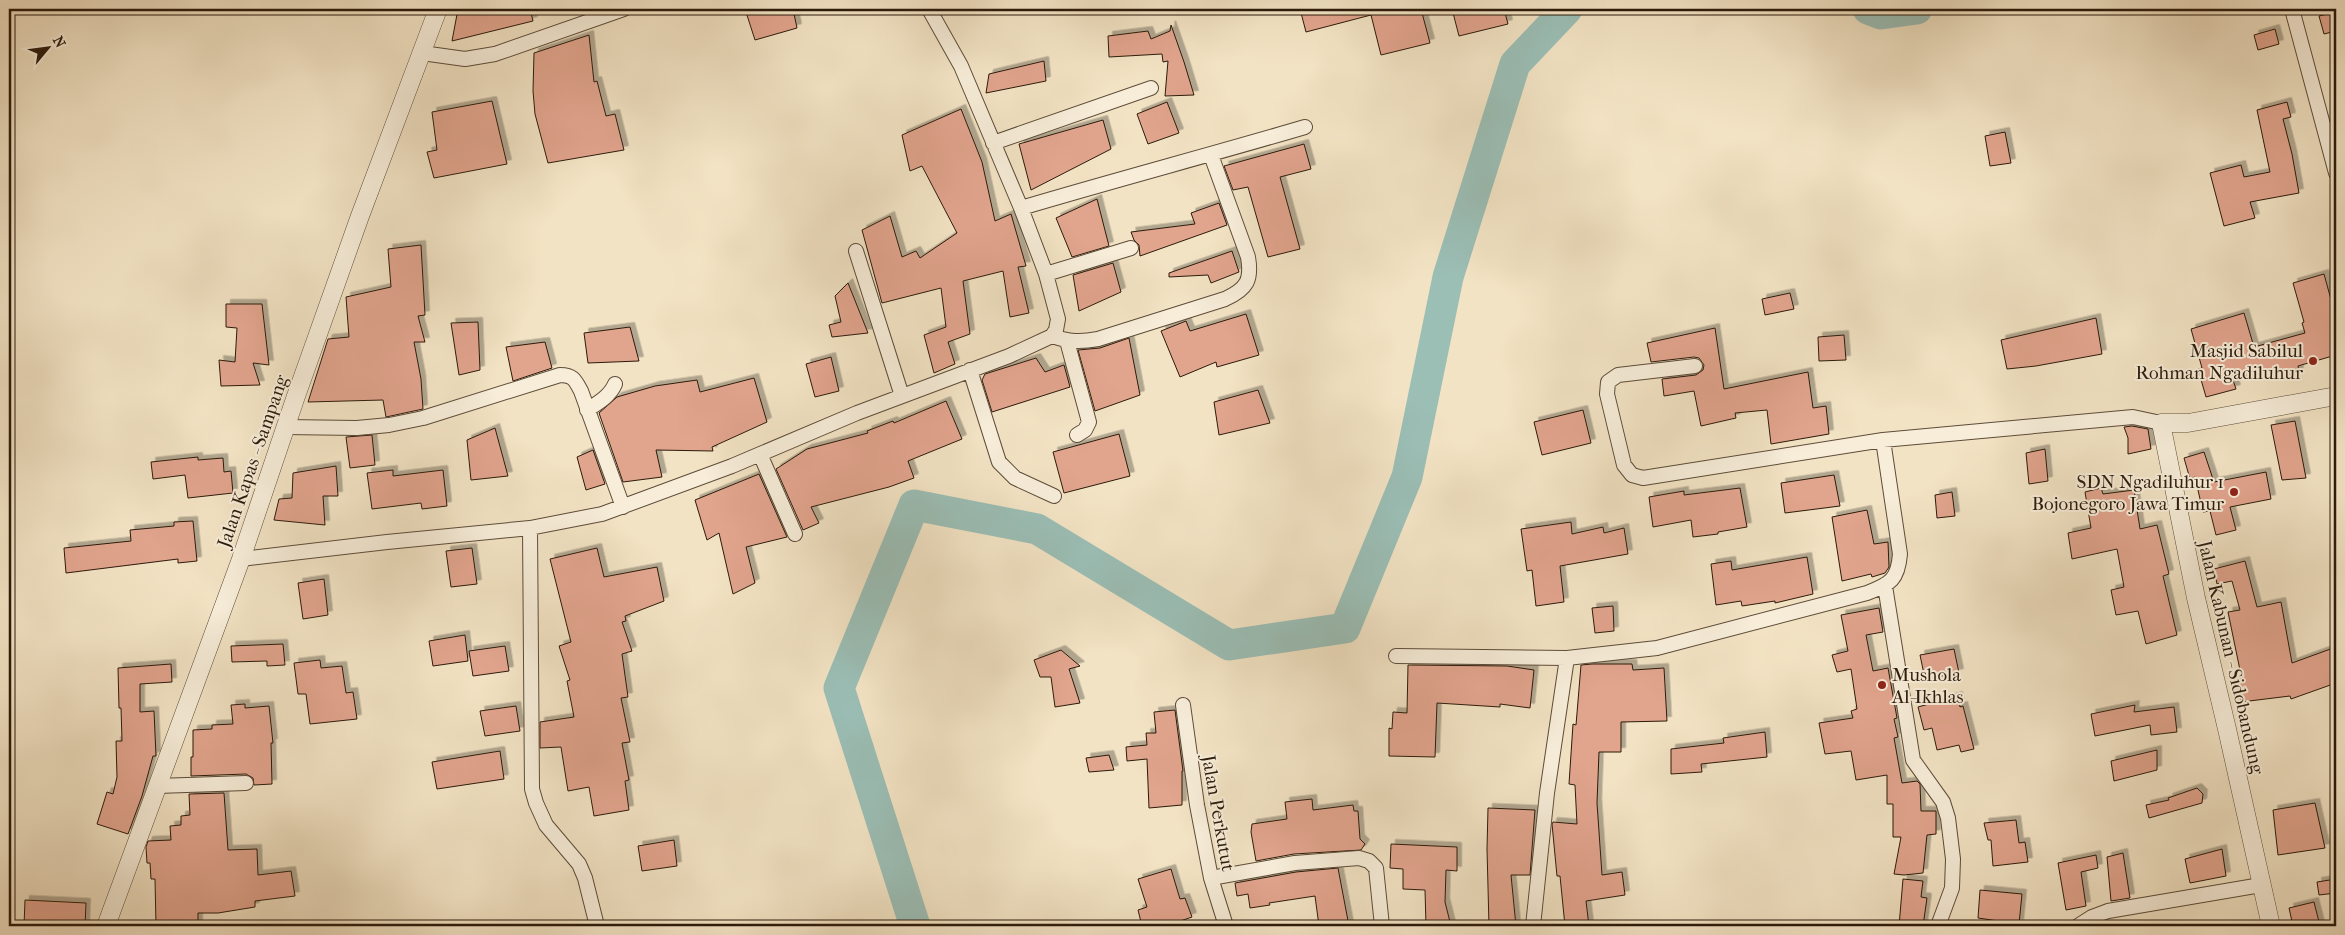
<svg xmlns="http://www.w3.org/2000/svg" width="2345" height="935" viewBox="0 0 2345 935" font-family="'IM FELL French Canon',serif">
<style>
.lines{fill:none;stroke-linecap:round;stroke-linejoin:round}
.river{stroke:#9bbeb5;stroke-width:31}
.building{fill:#e1a48d;stroke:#2b1a0b;filter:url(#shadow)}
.minor-casing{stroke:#5d4c39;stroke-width:16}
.tertiary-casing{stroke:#5d4c39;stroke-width:19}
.minor{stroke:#f7edd9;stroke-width:14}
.tertiary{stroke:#f7edd9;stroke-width:18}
.poi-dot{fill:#8f2418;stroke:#f7edd9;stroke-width:2}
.labels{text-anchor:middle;stroke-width:4;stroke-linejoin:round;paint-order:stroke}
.poi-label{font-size:19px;fill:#2b1a0b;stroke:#f7edd9;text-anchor:end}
.street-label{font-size:19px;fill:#2b1a0b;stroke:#f7edd9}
</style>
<defs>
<filter id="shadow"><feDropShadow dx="4.5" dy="-4.5" stdDeviation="0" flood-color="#0004"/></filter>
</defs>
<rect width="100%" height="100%" fill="#f2e3c4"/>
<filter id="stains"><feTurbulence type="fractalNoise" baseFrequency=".004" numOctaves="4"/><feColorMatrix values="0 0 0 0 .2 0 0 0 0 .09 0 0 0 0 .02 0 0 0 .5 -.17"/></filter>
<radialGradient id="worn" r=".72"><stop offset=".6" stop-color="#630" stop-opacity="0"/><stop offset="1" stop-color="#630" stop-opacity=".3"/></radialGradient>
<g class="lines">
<path class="river" d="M1868,9l13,5 36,-5
M915,926l-76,-238 75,-183 123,24 192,116 116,-17 62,-151 41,-200 67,-213 52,-55"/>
</g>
<path class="building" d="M458,9h72l3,12 -81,20z
M745,9h48l4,19 -42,12z
M1300,9h121l9,34 -49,12 -10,-40 -65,17z
M1452,9h52l4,15 -49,12z
M2336,12v19l-12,3 -5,-18z
M1171,25l13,37 10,33 -29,1 3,-35 -5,1 -1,-8 -53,3 -1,-21 40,-5 3,8 19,-8z
M2275,29l4,15 -21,6 -4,-15z
M589,35l5,47 3,-1 9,35 9,-2 9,36 -76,13 -13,-49 -2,-23 1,-38z
M1044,61l2,20 -60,12 3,-19z
M492,101l15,63 -73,14 -7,-26 10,-2 -5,-38z
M1167,102l12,31 -31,11 -11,-30z
M2287,102l4,15 -8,2 9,35 7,39 -49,9 5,16 -31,8 -14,-53 31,-8 3,12 26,-5 -13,-62z
M961,109l21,53 13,59 16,-7 15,52 -8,1 11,46 -19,4 -7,-46 -40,10 7,53 -22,8 7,22 -21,9 -10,-38 22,-8 -5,-39 -59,15 -20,-73 28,-14 12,41 14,-6 4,7 37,-25 -35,-67 -12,5 -8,-36z
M1103,120l8,29 -80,41 -12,-46z
M2005,132l6,31 -21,3 -5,-30z
M1304,144l7,25 -31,8 20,72 -32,8 -20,-70 -15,3 -9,-24z
M1097,199l12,47 -37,11 -16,-39z
M1219,203l8,22 -87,31 -1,-11 -5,-5 -3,-8 64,-8 -4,-11z
M421,245l4,70 -7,1 7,26h-11l7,37 2,30 -37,8 -3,-17 -75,2 20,-63 21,-2 -3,-40 45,-10 -3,-38z
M1232,251l7,21 -28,11 -3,-8 -39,2v-4z
M1113,263l8,29 -42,19 -6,-36z
M2324,274l12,44v37l-38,11 1,6 -26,7 -3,-9 -37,10 3,9 -30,8 -8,-28 4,-1 -11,-39 53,-16 10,34 51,-14 -3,-10 2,-1 -11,-39z
M848,283l20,50 -36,4 -3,-12 12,-3 -6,-26z
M1790,293l4,16 -29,6 -3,-16z
M226,304h36l7,61 -16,-2 7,22 -39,1 -2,-26 16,2 2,-34 -11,-1z
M1246,314l13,41 -42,12 -1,-5 -36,15 -19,-46 25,-10 4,10z
M2096,318l6,36 -66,12 -29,3 -6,-29z
M478,322l2,48 -21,5 -8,-52z
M630,327l9,34 -51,2 -4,-30z
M1715,328l9,61 84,-17 5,36 13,-2 3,28 -58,10 -4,-34 -32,3 1,5 -35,8 -7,-35 -30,5 -2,-17 34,-4 7,-5 1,-5 -5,-7 -5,-1 -43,5 -4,-19z
M1844,335l2,25 -27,1 -1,-24z
M1129,338l11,57 -45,16 -17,-61 22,-2z
M545,342l7,26 -39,13 -7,-34z
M831,357l8,34 -24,6 -9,-33z
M1036,358l9,14 19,-7 6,22 -78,25 -10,-32 3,-6z
M754,378l13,44 -55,25 1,4 -57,-1 6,27 -39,5 -24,-69 18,-16 38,-11 42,-6 3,12z
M1258,390l12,33 -51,12 -5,-33z
M946,401l16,38 -54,22 6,17 -25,9 -78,20 8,16 -16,7 -27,-61 31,-20 61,-16 -1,-2 26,-10 1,2z
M1583,410l8,33 -49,12 -8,-33z
M2295,421l11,57 -24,2 -11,-55z
M2132,426l16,3 3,20 -23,5v-16l-4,-11z
M495,428l13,48 -37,4 -4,-40z
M1119,434l11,42 -66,17 -11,-41z
M372,435l3,30 -25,3 -4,-31z
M2045,449l3,32 -19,3 -3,-31z
M593,450l12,34 -19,6 -9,-33z
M2204,452l10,30 52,-10 5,27 -41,8 6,23 -20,5 -6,-24 -7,1 -8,-35 -5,2 -6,-21z
M198,457v3l25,-2 1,14 7,-1 2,22 -45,5 -3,-23 -32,4 -2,-17z
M336,466l2,30h-15l2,29 -51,-5 5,-21 13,-1 1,-25z
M393,470v6l50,-6 4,36 -25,3 -1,-6 -49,6 -5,-36z
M759,474l28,63 -41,10 9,36 -22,11 -14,-61 -12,7 -12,-40z
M1834,475l6,31 -55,7 -4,-30z
M1740,488l7,39 -29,5v2l-25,3 -2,-17 -38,7 -4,-30 35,-6v4z
M2101,488l2,6 31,-4 6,39 17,-4 12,49 -6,2 14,59 -31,9 -8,-33 -22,4 -5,-25 13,-3 -7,-38 -45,10 -4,-26 23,-5 -6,-36z
M1952,492l3,24 -18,2 -2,-23z
M1867,510l7,34 14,-2 1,25 -4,6 -13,4 -1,-3 -29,7 -10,-64z
M193,521l4,40 -19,2v-4l-112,14 -2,-25 67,-7 -1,-11 44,-4v-4z
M1571,522l1,12 31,-7 1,6 20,-5 4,26 -68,12 4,36 -28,4 -4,-36 -5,1 -6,-42z
M472,548l5,36 -26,3 -5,-36z
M597,548l7,29 53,-10 7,34 -39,15 1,5 -4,1 10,29 -10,3 6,43 -7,1 9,44 -8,1 7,37 -4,1 4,29 -35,6 -5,-29 -21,4 -7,-44 -21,1v-26l34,-5 -7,-36 3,-1 -11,-34 12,-4 -21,-83z
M1807,557l6,37 -38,9v-2l-33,5 -1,-5 -25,4 -5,-41 20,-3 1,9z
M2245,561l12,46 24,-5 11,61 44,-16v36l-45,16 -1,-3 -49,6 -5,-26 5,-1 -13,-63 12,-2 -8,-29 -15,3 -3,-15z
M324,579l4,36 -25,4 -5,-36z
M1613,606l1,25 -19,2 -3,-25z
M1879,608l4,24 -17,3 7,36 15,-3 9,50 -3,1 4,18 -4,1 8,45 15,-2 3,3 1,27h15v23l-9,1 -4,38 -19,2 -10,-1 7,-37h-8v-33h-6v-29l-31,5 -5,-29 -26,3 -6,-31 34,-5 -2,-7 6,-2 -6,-40 -14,3 -5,-17 16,-4 -7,-36z
M465,635l3,26 -35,5 -4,-25z
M283,644l2,21 -18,1v-5l-35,1 -1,-16z
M505,646l4,25 -36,5 -4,-25z
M1954,649l5,24 -34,6 -5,-24z
M1061,650l19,16 -11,3 11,34 -25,4 -4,-30h-11l-6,-17z
M320,660l1,8 21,-2 4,27 7,-1 4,27 -47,5 -4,-30h-8l-4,-31z
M171,664l1,18 -32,2v28l14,-1 2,45h-3l-11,40 -14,38 -31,-10 10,-32 6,2 4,-17 -1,-36h6l-1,-33h-2l-1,-40z
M1592,664h40l1,6 31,-2 3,53 -46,1v30h-22l-2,51 5,72 20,-3 3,23 -39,6 3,25h-24l-5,-50h-3l-5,-52 1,-2 24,2 -2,-39 -6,-1 4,-60 3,1 5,-60z
M1408,665l99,1 27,4 -4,38 -30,-4v3l-63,-4 -2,54 -46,-1v-28l3,1 1,-17 14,1z
M1958,696l2,11 3,-1 11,43 -13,3 -2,-7 -22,5 -5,-22 -8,2 -6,-23z
M245,704v4l24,-2 4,37h-2l1,41 -18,1 -1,-7 -7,-4 -55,2v-19h2v-27l19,-1v-4l21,-1 -2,-19z
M2135,705l-1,7 40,-5 3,25 -26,3 -1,-10 -55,11 -4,-22z
M516,706l4,25 -35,5 -5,-25z
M1175,710l8,61h-1v34l-33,3 -2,-49 -20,2 -1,-14 21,-2 -1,-12h10l-2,-21z
M1765,732l2,25 -66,7 1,8 -31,2v-25l53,-6 -1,-5z
M2157,750v20l-43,11 -3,-20z
M500,751l4,28 -67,10 -5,-27z
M1109,755l5,15 -25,2 -3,-14z
M2197,788l6,6 -1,9 -53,15 -3,-13 23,-5 -1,-2z
M224,793l4,57 29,-1 1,26 33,-4 4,25 -40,5v6l-37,6h-20v13h-42l-1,-47h-4l-1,-16h-3l-1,-16 2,-6 23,-1 -1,-14 11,-1v-9l9,-1 -1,-21z
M1312,799l1,11 40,-5 1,6h4l2,28 5,5 -4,6 -67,4 -38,7 -5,-29 1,-8 35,-5 -2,-17z
M2315,803l10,45 -47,7 -5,-45z
M1488,808l47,2 -5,65h-19l5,51h-27l-2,-77z
M2016,820l3,23 6,-1 3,20 -35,4 -2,-26h-3l-4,-17z
M674,840l3,26 -35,5 -4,-25z
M1391,844l66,3v24l-11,-1 -1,32 6,24h-25l-1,-36 -22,-1v-20l-13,-1z
M2222,849l4,27 -36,7 -5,-24z
M2123,853l7,45 -19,3 -4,-44z
M2096,855l2,13 -17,4 5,34 -20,4 -8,-47z
M1338,868l11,58h-30l-4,-30 -46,7 1,2 -20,3 -2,-14 -11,2 -2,-13 61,-11z
M1171,869l9,30 5,-1 7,19 -26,9h-24l-4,-16 9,-3 -9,-28z
M1903,879l20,2 -2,16 6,1 -4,28h-24z
M2336,879v14l-17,2 -2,-13z
M1980,890l42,4 -3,30 -41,-6z
M25,900l61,3 -1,23h-61z
M2314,902l6,24h-27l-4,-18z"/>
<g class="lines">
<defs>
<path id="minor" d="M2292,9l44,164
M422,53l43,6 30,-5 129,-45
M993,143l158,-55
M1021,208c94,-28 189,-53 284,-81
M856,251l46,145
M1046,274l85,-26
M1052,336c17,6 29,6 46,3l127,-40c22,-10 27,-19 23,-42l-37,-102
M1067,341l22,81 -4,8 -8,5
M1695,366l-77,9 -10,7 -1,12 17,71 8,10 11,3 240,-38
M970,370l29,92 16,16 39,18
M587,410c11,-7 23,-14 28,-26
M285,427l72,1 32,-3 34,-7 137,-43c13,0 15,5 21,16l42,116
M760,454l35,80
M530,528l2,261 4,14 10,22 33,39 6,14 12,48
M241,559l146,-17 143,-14 72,-14 130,-48 125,-53 152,-57 43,-20 4,-6 2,-11 -12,-45 -25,-66 -60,-142 -32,-57
M1885,586l28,174 30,42 5,16 5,41 -1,29 -14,38
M1396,656l171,2 90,-10 210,-55c24,-9 31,-14 33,-39l-17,-114 250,-23 28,6
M1183,705l14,100 14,73 15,48
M157,786l89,-3
M1211,878l84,-15 64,-5 10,3 7,7 6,58
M1533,926l14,-133 20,-135
M2078,926l14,-9 16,-6 153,-26"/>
<path id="tertiary" d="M106,926l135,-367 54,-160 65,-183 78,-207
M2271,926l-44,-197 -31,-131 -35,-175h27l148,-27"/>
</defs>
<use href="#minor" class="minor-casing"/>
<use href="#tertiary" class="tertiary-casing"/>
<use href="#minor" class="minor"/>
<use href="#tertiary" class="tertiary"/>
</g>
<g class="poi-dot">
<circle cx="2313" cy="361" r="5"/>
<circle cx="2234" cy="492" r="5"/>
<circle cx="1882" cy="685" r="5"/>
</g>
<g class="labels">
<g class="poi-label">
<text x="2303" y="357">Masjid Sabilul<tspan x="2303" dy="22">Rohman Ngadiluhur</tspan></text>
<text x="2224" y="488">SDN Ngadiluhur 1<tspan x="2224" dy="22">Bojonegoro Jawa Timur</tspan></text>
<text x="1892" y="681" text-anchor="start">Mushola<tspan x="1892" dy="22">Al-Ikhlas</tspan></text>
</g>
<g class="street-label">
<text transform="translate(252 461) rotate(-71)" y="7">Jalan Kapas - Sampang</text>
<text transform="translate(2232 657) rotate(77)" y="7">Jalan Kabunan - Sidobandung</text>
<text transform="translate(1219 813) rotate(80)" y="7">Jalan Perkutut</text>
</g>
</g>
<rect width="2345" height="935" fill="none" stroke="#f2e3c4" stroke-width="30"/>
<rect x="10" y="10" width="2325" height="915" fill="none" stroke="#2b1a0b" stroke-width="2.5"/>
<rect x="15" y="15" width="2315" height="905" fill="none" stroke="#2b1a0b"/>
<g transform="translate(48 48) rotate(61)" stroke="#f7edd9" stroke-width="4" paint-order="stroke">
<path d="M0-4L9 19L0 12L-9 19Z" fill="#2b1a0b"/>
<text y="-8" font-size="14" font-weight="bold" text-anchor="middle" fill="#2b1a0b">N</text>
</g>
<rect width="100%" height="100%" filter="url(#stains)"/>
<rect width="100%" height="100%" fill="url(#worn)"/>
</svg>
